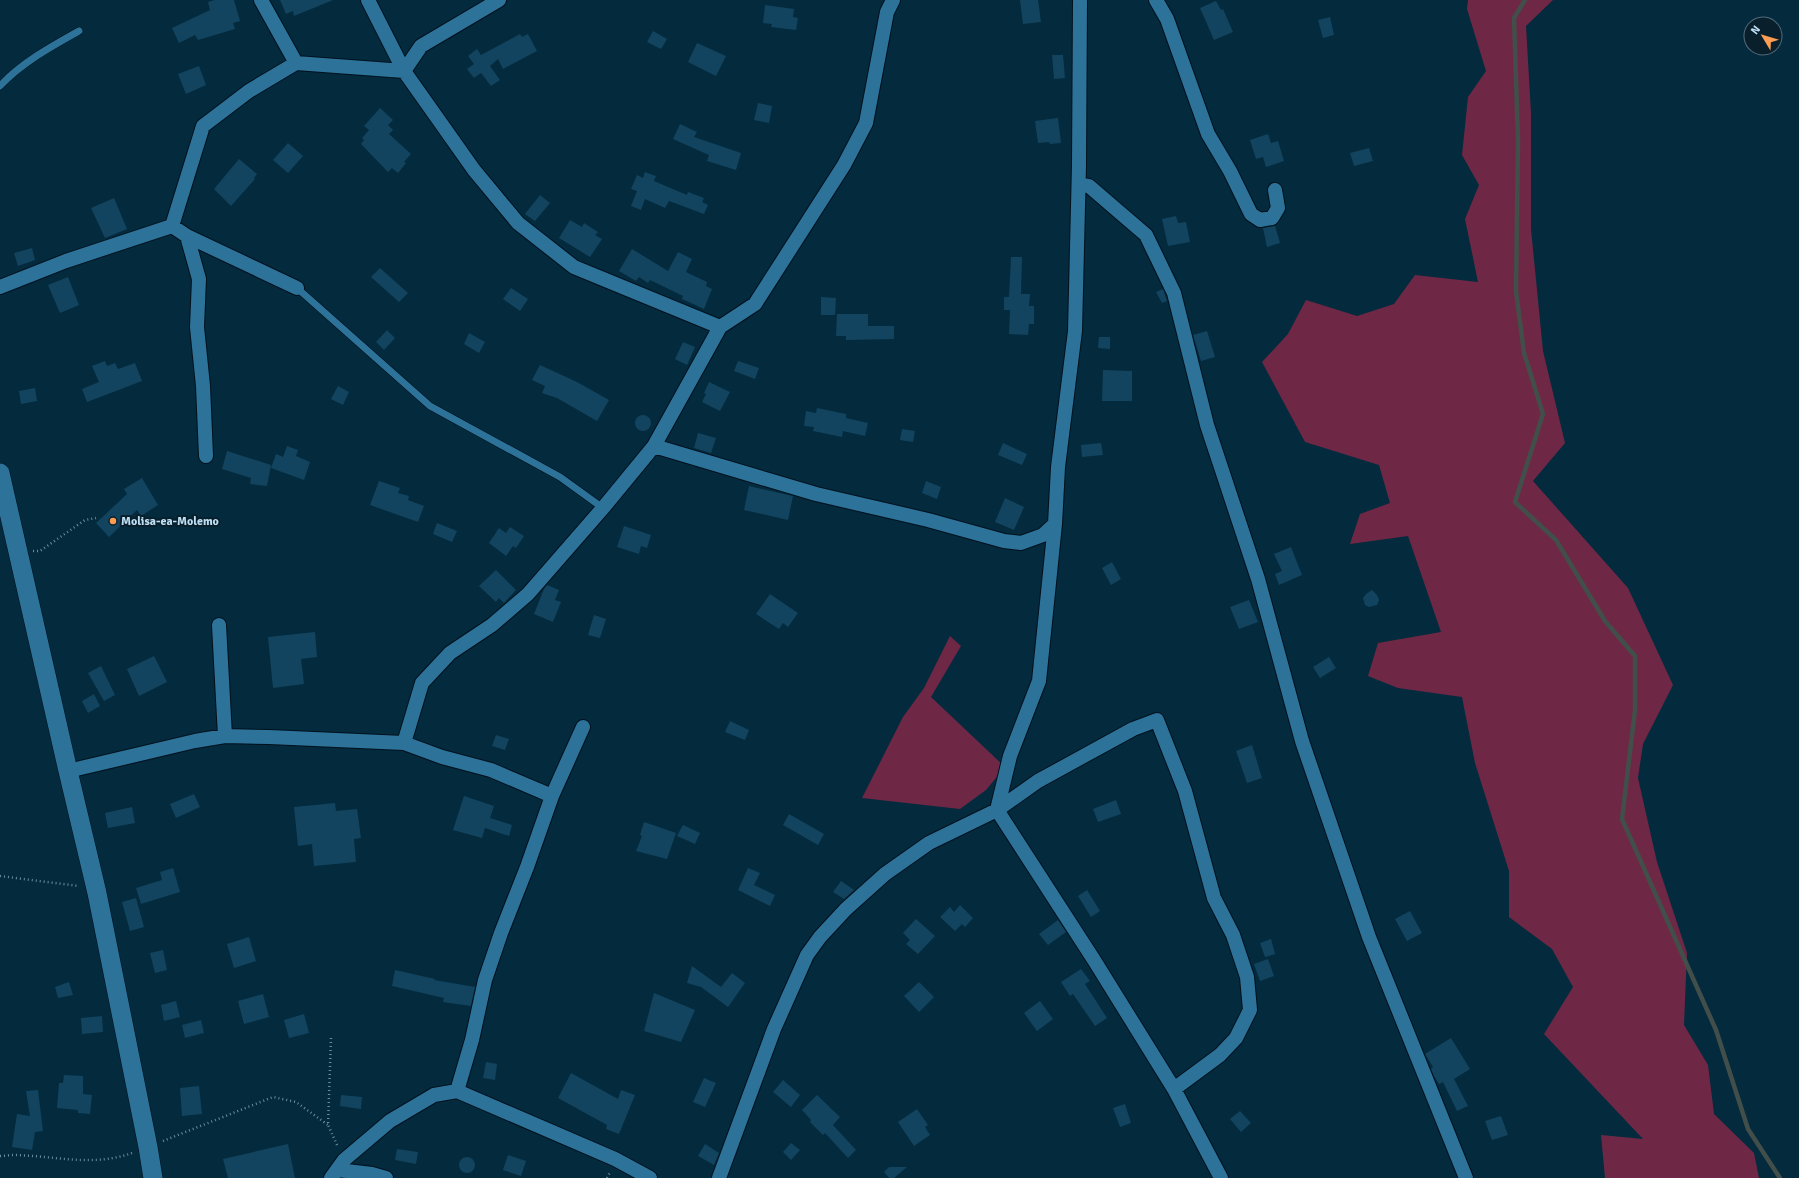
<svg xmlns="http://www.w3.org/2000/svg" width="1799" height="1178" viewBox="0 0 1799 1178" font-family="Signika,sans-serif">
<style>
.green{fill:#6e2846}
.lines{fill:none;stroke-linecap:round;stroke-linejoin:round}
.stream{stroke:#424e49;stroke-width:4.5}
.building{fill:#12445f}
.lane-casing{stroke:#00111d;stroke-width:8}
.street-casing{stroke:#00111d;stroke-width:16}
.secondary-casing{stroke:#00111d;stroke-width:20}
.path{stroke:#698ca1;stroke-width:2.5;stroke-dasharray:1 3;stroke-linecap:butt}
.lane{stroke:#2d7299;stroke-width:7}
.street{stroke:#2d7299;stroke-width:14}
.secondary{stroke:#2d7299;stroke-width:19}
.poi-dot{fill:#fc9d53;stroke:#0a1f2c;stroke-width:1.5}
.labels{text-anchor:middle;stroke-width:4;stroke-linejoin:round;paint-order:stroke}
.poi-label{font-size:12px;font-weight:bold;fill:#bddef3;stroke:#0a1f2c;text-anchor:start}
</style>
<rect width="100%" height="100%" fill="#042a3d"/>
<path class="green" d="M1468,0h85l-27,26 5,87v116l12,122 22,92 -32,38 95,107 45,97 -30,59 -5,34 19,84 30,91 -3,72 24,40 6,49 40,39 5,25h-154l-4,-43 42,4 -99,-105 29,-47 -21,-38 -43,-32v-46l-34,-108 -13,-66 -64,-9 -30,-12 10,-33 63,-11 -33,-96 -58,8 10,-30 30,-11 -11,-38 -74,-23 -43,-80 26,-28 18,-34 51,16 37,-12 21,-29 63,7 -13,-63 14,-34 -17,-30 6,-58 18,-26 -19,-62z
M950,636l11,10 -30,51 74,70 -19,23 -26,19 -98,-11 41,-81 21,-29z"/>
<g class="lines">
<path class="stream" d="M1525,0l-11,18 4,122 -2,151 8,62 19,61 -28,88 41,38 49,81 30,35v54l-13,109 94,211 32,99 32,49"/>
</g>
<path class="building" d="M215,0h19l6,21 -7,2 2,6 -37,11 -3,-5 -16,8 -7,-15 38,-18 -2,-8z
M280,0h53l-39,16 -1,-5 -7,3z
M1020,0h18l3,22 -18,2z
M1216,1l5,9 2,-1 10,23 -19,8 -14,-32z
M765,5l29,4 -1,8 5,1 -2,12 -25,-3 1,-3 -9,-1z
M1330,17l4,18 -11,3 -5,-18z
M653,31l14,8 -6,10 -14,-7z
M520,34l2,3 6,-3 9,17 -34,18 -5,-10 -8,7 10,14 -9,6 -10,-13 -7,5 -7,-9 7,-5 -6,-8 9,-7 4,6z
M697,43l29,13 -10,20 -28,-14z
M1052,55h11l2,23 -11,1z
M199,66l7,19 -20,9 -8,-20z
M758,103l14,3 -3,17 -15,-3z
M380,108l13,12 -5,5 5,5 -4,4 22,20 -7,8 2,1 -8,10 -6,-5 -4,4 -27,-28 3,-4 -2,-2 7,-8 -5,-4z
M1058,118l3,25 -11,1 -1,-2 -11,1 -3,-22z
M680,124l17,8 -3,5 47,16 -5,17 -29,-9 2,-6 -36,-16z
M1268,134l3,9 7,-2 6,20 -18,6 -3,-10 -7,2 -6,-19z
M288,143l15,13 -15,17 -15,-13z
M1369,148l4,13 -19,5 -4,-13z
M239,159l18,15 -3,4 1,1 -24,27 -17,-17z
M645,172l11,4 -2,5 33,14 1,-3 16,6 -2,4 6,3 -4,9 -35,-13 -4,7 -20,-9 -4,11 -10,-4 6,-15 -6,-2 6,-14 6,3z
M540,195l10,8 -15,18 -10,-7z
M114,198l13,31 -22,9 -14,-30z
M1176,216l2,7 8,-1 4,20 -22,4 -6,-27z
M570,220l12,7 2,-4 14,9 -3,3 7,4 -12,18 -31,-19z
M1275,226l5,17 -13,4 -4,-19z
M32,248l3,12 -17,6 -4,-13z
M632,249l36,22 10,-19 14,7 -6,13 21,10 -1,4 6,3 -8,20 -22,-10 1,-3 -33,-16 -2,3 -9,-6 -3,4 -17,-10z
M1011,257h11l-1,37h9l-1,12h5v18h-5l-1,11 -19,-1 1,-24h-6v-13h5z
M380,268l28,25 -9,9 -28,-25z
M68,277l11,28 -19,8 -12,-28z
M511,288l17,11 -8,12 -17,-12z
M1163,289l4,12 -5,2 -6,-11z
M821,297l15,1 -1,17h-14z
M837,314h31v12h26v13l-48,1v-4h-10z
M387,330l8,8 -11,12 -8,-8z
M1207,331l8,26 -14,4 -8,-26z
M469,333l16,9 -6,11 -15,-9z
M1099,337h11v12l-12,-1z
M683,342l12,5 -8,18 -12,-6z
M105,361l2,5 8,-3 3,6 17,-6 7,18 -55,21 -5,-13 17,-7 -7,-16z
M738,361l21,7 -4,11 -21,-8z
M540,365l37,17 32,18 -12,21 -40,-23 -15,-5 3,-7 -13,-6z
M1103,370l29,1v30h-30z
M709,382l21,10 -10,19 -18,-9 4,-8 -2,-1z
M338,386l11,6 -6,13 -12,-6z
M35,388l2,13 -16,3 -2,-13z
M817,408l29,6v4l22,5 -3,13 -22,-5 -1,6 -29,-6 1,-4 -10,-1 2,-15 10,2z
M635 423a8 8 0 1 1 16 0a8 8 0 1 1-16 0Z
M902,429l13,2 -2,11 -13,-2z
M698,433l18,5 -5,15 -17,-5z
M1003,443l24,11 -5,11 -24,-10z
M1101,443l2,12 -21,2 -1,-12z
M287,446l11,4 -2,6 14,6 -6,18 -33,-12 5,-14 7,3z
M227,451l44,14 -4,21 -17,-2 1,-6 -29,-9z
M142,478l16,27 -17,11 -4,-6 -28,27 -13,-14 31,-29 -3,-5z
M379,481l21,7 -2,5 11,3 -1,4 16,6 -6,16 -48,-17z
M926,481l15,6 -4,12 -15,-6z
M749,486l44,10 -5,24 -44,-10z
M1005,498l19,9 -10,23 -19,-8z
M437,523l20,8 -5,11 -19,-8z
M624,526l27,9 -4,13 -6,-2 -2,8 -22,-7z
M510,527l14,9 -8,12 -3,-2 -7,10 -17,-13 10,-15 7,5z
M1291,547l11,28 -23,10 -4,-11 7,-3 -8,-17z
M1112,562l9,17 -10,6 -9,-17z
M496,570l20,20 -12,13 -5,-5 -3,4 -17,-16z
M547,585l12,5 -4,10 6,2 -8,20 -19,-8 10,-25z
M1372,590l5,5 2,5 -2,5 -8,2 -4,-2 -2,-7 3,-4z
M770,594l28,19 -10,14 -5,-4 -4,6 -23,-15z
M1249,600l9,22 -19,7 -9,-22z
M594,615l12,4 -6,19 -12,-3z
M315,632l2,25 -16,2 3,25 -31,4 -5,-51z
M154,656l13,26 -28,14 -12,-27z
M1329,657l7,11 -16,10 -7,-11z
M101,666l14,29 -11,6 -16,-28z
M94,694l6,12 -12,7 -6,-12z
M730,721l19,9 -4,10 -20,-8z
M496,735l13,4 -4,11 -13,-4z
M1252,745l10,33 -15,5 -11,-32z
M194,794l6,13 -24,11 -6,-14z
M464,796l30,10 -4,12 22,7 -3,11 -24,-8 -3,10 -29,-8z
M1116,800l5,14 -23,8 -5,-13z
M335,803l1,8 21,-2 4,29 -7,1 2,23 -42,4 -2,-22 -14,2 -4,-39z
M132,807l3,16 -27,5 -3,-15z
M789,814l35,20 -6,11 -35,-20z
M644,822l32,11 -9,26 -31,-8 6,-15 -2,-1z
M683,825l17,8 -5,11 -18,-8z
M173,868l7,24 -39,12 -5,-16 26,-8 -2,-8z
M748,868l12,5 -6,12 21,10 -5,11 -32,-16z
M841,881l13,9 -10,9 -11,-7z
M1087,890l13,21 -9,6 -13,-21z
M136,898l8,29 -14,4 -8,-29z
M960,905l13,13 -8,9 -3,-3 -7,7 -15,-14 10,-10 4,5z
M1410,911l12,22 -15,8 -12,-22z
M916,919l19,17 -17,18 -12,-10 4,-4 -7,-7z
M1058,920l8,12 -18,13 -9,-11z
M249,937l7,24 -22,7 -7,-24z
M1271,939l4,15 -10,3 -5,-14z
M163,950l4,20 -12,3 -5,-20z
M1268,959l6,17 -14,5 -6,-17z
M692,966l29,21 11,-14 13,10 -17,24 -27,-20 -14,-4z
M1081,969l9,12 -5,3 22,34 -12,8 -22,-32 -3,2 -9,-14z
M395,970l40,9 -1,1 41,7 -4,19 -28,-4 1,-4 -52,-12z
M69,982l4,13 -15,3 -3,-11z
M919,982l15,15 -15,15 -15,-16z
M654,993l41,17 -14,32 -37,-11z
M263,994l6,23 -25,7 -6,-23z
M176,1001l4,16 -16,4 -3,-16z
M1040,1001l13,18 -16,12 -13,-18z
M304,1014l5,19 -20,5 -5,-18z
M102,1016l1,16 -21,2 -1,-16z
M201,1020l3,13 -19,5 -3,-13z
M1451,1038l19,31 -16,10 14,27 -11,5 -14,-29 -4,2 -5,-8 -3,-7 2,-2 -8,-13z
M486,1062l11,2 -2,16 -12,-2z
M571,1073l47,26 3,-9 14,5 -16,39 -13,-5 1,-4 -49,-27z
M64,1075l19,1v18l9,1 -2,19 -12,-1v-3l-21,-2 2,-25h4z
M704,1078l12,5 -11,24 -12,-5z
M783,1080l17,15 -9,12 -18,-15z
M199,1086l3,28 -20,2 -2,-28z
M38,1090l5,41 -8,1 -3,18 -20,-3 5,-33 13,2 -4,-25z
M341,1095l21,2 -1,12 -21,-3z
M817,1095l23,22 -7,8 23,25 -8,8 -23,-25 -2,2 -13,-13 1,-2 -9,-10z
M1125,1104l6,19 -11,4 -7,-19z
M917,1109l11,16 -3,2 5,8 -16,11 -16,-24z
M1240,1111l11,12 -10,9 -11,-13z
M1501,1116l7,19 -16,5 -7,-19z
M791,1143l9,7 -9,10 -8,-8z
M288,1144l7,34h-67l-5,-19z
M705,1144l14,9 -5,12 -16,-9z
M397,1149l21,3 -2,12 -21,-4z
M508,1155l18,6 -5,15 -18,-6z
M459 1165a8 8 0 1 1 16 0a8 8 0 1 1-16 0Z
M889,1167h18l-13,11h-5l-5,-6z"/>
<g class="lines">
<defs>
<path id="lane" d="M0,86c21,-23 52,-40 79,-55
M297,288l133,118 130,71 43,31"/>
<path id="street" d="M261,0l35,63
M368,0l36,71 70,99 44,53 56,44 146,60 35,-23 89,-139 22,-42 21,-111 6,-12
M1156,0l11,19 41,115 22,37 21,43 9,6 12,-2 6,-10 -3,-18
M1079,184l10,2 57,49 28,58 33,132 51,154 44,162 67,196 97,241
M172,226l31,-100 46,-35 47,-28 108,8 17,-25 78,-46
M187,236l12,43 -2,48 6,59 3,70
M0,287l66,-26 106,-35 15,10 110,52
M654,446l162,48 112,26 76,21 17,2 22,-8 12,-11
M219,625l6,111
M404,743l18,-60 28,-30 42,-28 36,-31 75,-86 51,-62 66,-119
M68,771l127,-30 30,-5 44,1 135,6 38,14 49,13 61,26
M1174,1089l46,-34 16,-17 14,-28 -3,-33 -14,-42 -19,-37 -29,-107 -28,-71 -24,9 -95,52 -41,29 97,150 80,129 47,89
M457,1091l15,-51 13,-60 16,-47 26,-66 25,-71 31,-69
M338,1170l34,4 14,4
M331,1178l13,-18 46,-39 44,-26 23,-4 158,68 35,19
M719,1178l55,-149 33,-74 13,-18 26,-28 39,-35 44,-31 68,-33 13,-54 29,-75 16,-157 3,-57 17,-136 4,-166 1,-165"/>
<path id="secondary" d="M0,473l68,298 29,122 51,254 5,31"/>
</defs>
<use href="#lane" class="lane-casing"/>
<use href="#street" class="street-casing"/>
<use href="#secondary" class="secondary-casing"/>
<path class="path" d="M33,551h7l45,-31 11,-2
M0,876l79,10
M331,1038l-3,87 10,22
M163,1141l110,-44 23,5 32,23
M0,1156c5,0 10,-1 15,-1 40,1 79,12 117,-2
M607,1178l3,-6"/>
<use href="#lane" class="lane"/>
<use href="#street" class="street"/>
<use href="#secondary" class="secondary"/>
</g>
<circle class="poi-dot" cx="113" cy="521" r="4"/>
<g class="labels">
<g class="poi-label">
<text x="121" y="525">Molisa-ea-Molemo</text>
</g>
</g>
<g transform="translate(1763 36) rotate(308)"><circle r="19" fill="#0a1f2c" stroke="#526b7c"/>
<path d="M0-3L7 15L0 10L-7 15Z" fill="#fc9d53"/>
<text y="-6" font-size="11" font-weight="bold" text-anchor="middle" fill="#bddef3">N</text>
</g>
</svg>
